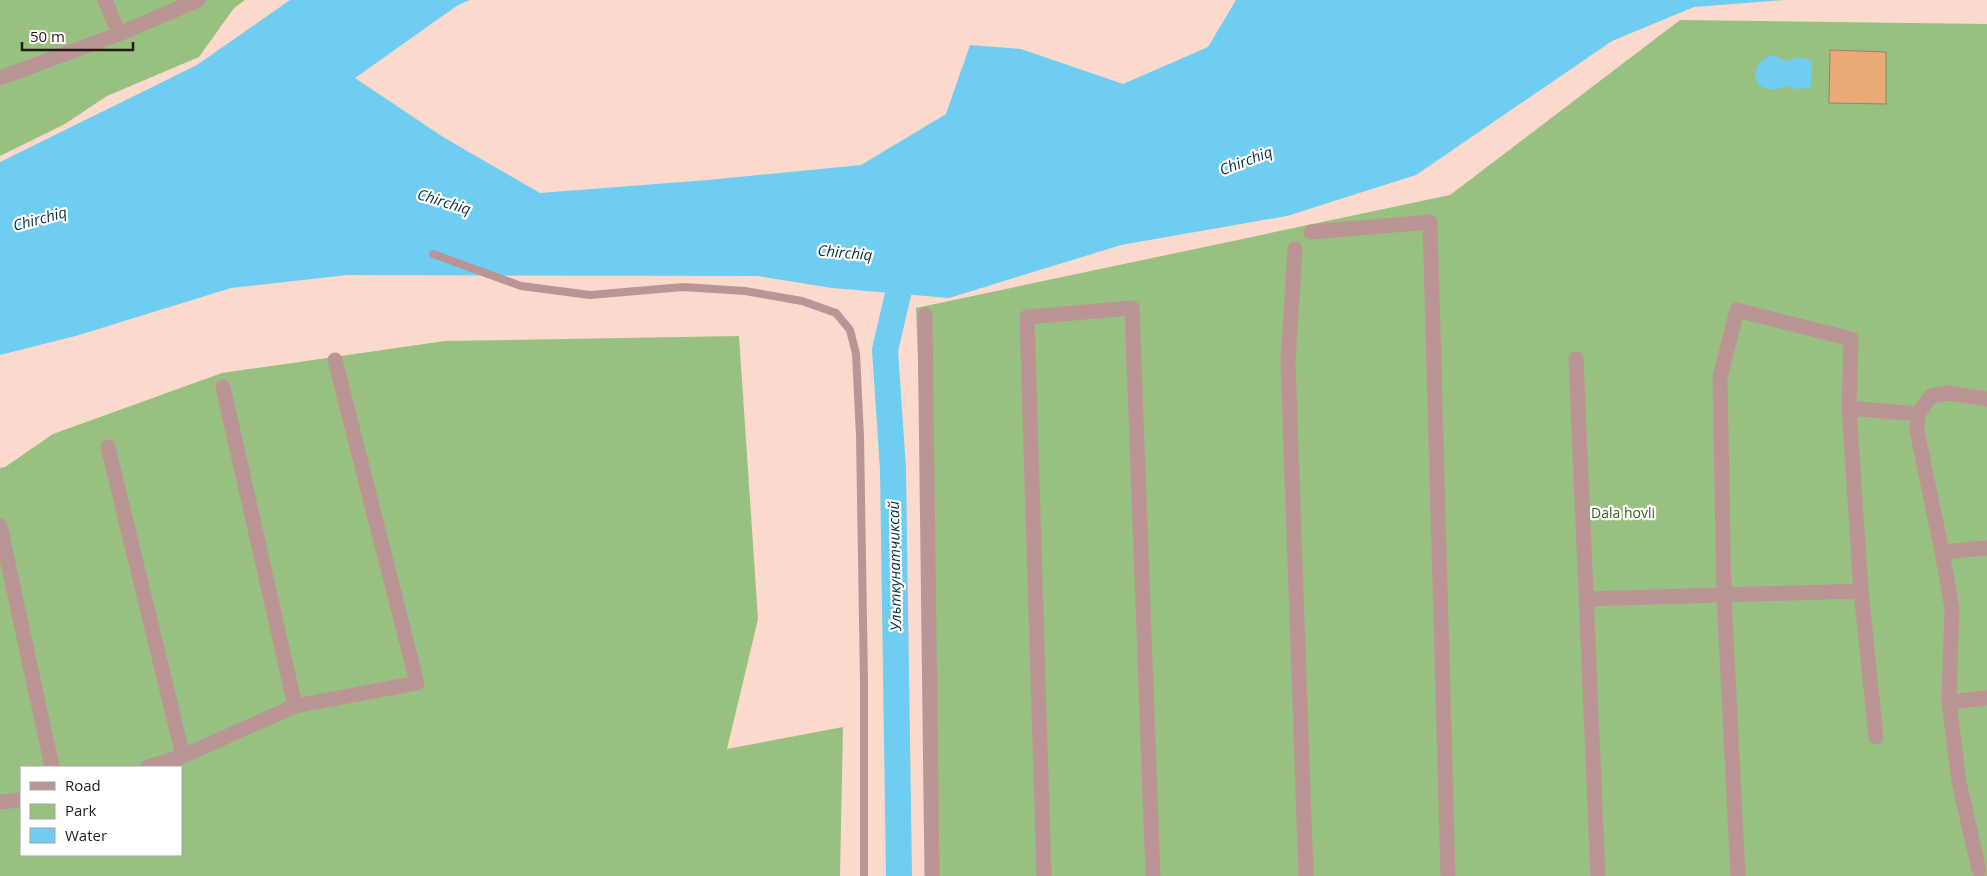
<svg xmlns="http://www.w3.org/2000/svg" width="1987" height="876" viewBox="0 0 1987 876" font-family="'Open Sans',sans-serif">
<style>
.green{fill:#98c181;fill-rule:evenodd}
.water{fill:#6ecdf0}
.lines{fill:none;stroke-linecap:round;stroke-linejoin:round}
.river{stroke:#6ecdf0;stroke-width:26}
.building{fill:#eba975;stroke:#9a816e}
.lane{stroke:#bb9595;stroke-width:8}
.street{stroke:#bb9595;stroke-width:15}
.labels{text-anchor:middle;stroke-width:4.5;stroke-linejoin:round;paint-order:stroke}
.park-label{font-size:14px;fill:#39601d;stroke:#fff}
.water-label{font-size:15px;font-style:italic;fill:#01303e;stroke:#fff}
</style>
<rect width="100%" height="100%" fill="#fbd9cc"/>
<path class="green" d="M0,0h245l-11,8 -35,49 -92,39 -42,28 -65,32z
M1680,20l307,4v852h-1049l-22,-568 534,-113z
M739,336l19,283 -31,130 116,-22 -3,149h-840v-408l5,-1 48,-33 169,-61 223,-32zM21,767h160v88h-160z"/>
<path class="water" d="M290,0h180l-12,5 -103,73 88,59 97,56 168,-13 153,-15 85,-51 24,-69 51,4 102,35 85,-37 28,-47h548l-90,7 -82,34 -196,134 -129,41 -166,29 -172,53 -117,-10 -74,-12 -411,-1 -116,13 -152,47 -79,20v-193l197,-97z
M1772,55c9,2 14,11 23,2l17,3 -1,28 -17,1 -6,-3c-6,1 -13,5 -20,3 -21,-5 -14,-29 4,-34z"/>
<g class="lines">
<path class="river" d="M899,876l-6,-407 -8,-119 21,-90"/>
</g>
<path class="building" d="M1830,50l56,2v52l-57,-1z"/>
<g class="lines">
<path class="lane" d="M433,254l88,32 69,9 93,-8 62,4 57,10 34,12 14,17 6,24 4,82 4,246v194"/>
<path class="street" d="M105,0l14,34
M0,78l119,-44 79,-34
M1311,232l119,-10 18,654
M1295,249l-7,113 18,514
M925,315l7,561
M1576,359l22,517
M223,387l72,319
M1849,408l69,6
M108,447l75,309
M0,526l52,241
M1942,552l45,-4
M1586,599l275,-8
M1949,702l38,-4
M148,767l35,-11 112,-50 122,-23 -82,-323
M0,802l21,-2
M1979,870l-20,-88 -10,-80 3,-94 -10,-56 -25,-121 1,-17 13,-18 17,-3 39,6
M1044,876l-17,-559 105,-9 21,568
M1738,876l-14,-280 -4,-219 17,-67 114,29 -2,69 12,183 15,146"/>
</g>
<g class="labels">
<g class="park-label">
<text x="1623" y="518">Dala hovli</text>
</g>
<g class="water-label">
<text transform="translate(1246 161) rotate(-21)" y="5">Chirchiq</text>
<text transform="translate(444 202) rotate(17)" y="5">Chirchiq</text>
<text transform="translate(40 219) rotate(-15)" y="5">Chirchiq</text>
<text transform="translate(845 253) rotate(5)" y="5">Chirchiq</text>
<text transform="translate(895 566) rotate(-91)" y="5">Ульткунатчиксай</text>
</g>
</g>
<rect x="20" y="766" width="162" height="90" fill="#ffffff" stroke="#a8a3a2"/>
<rect x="30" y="782" width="25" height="8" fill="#bb9595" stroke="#a8a3a2"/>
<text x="65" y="791" font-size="15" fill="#261a16">Road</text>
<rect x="30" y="804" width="25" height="15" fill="#98c181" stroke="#a8a3a2"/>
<text x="65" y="816" font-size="15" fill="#261a16">Park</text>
<rect x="30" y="828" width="25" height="15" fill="#6ecdf0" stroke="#a8a3a2"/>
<text x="65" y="841" font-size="15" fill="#261a16">Water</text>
<path d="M22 42v8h111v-8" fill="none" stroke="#261a16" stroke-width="2.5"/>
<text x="30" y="42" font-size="15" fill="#261a16" stroke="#ffffff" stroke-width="4" paint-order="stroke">50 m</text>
</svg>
